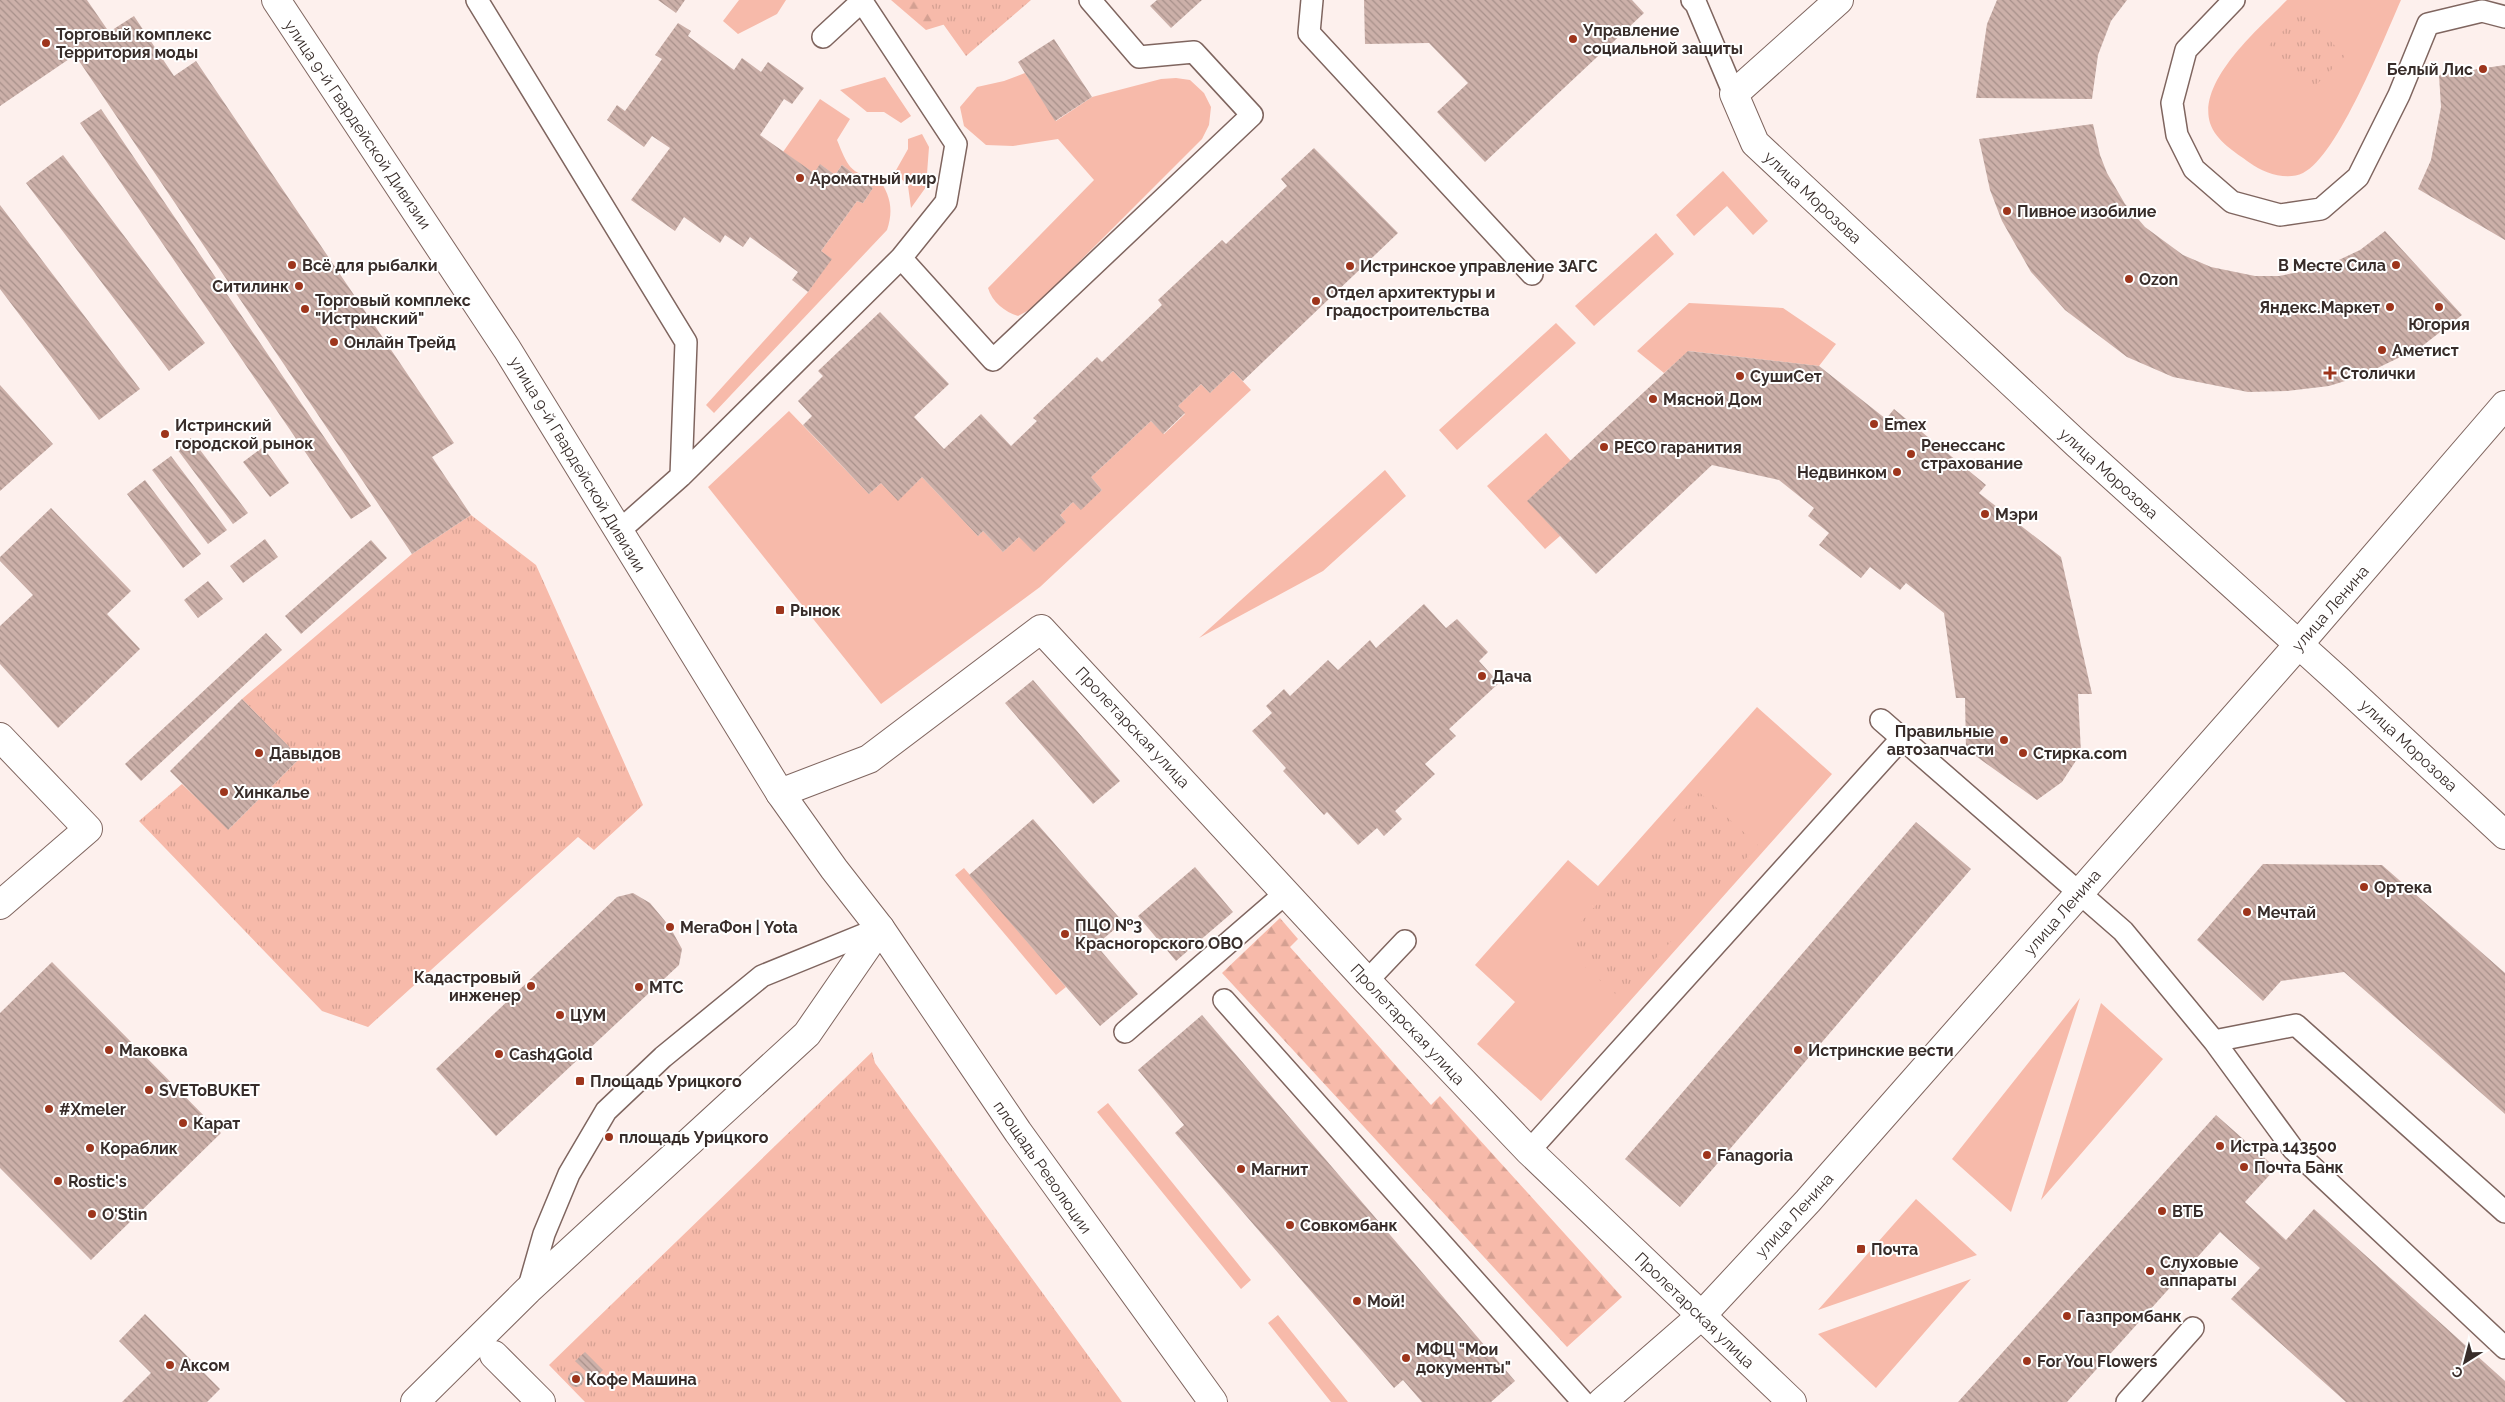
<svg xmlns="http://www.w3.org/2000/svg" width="2505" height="1402" viewBox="0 0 2505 1402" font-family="Raleway,sans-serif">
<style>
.grass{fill:#f7baaa}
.forest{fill:url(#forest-firs)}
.park{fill:url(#park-tufts)}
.building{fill:url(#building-back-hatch)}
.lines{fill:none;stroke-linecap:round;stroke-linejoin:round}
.service-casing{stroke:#7f655f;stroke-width:24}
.pedestrian-casing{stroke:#7f655f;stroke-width:30}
.minor-casing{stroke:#7f655f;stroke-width:30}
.secondary-casing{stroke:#7f655f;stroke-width:30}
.primary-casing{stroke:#7f655f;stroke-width:30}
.service{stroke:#fff;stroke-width:21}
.pedestrian{stroke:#fff;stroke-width:28}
.minor{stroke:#fff;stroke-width:28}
.secondary{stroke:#fff;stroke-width:28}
.primary{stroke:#fff;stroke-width:28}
.poi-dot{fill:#9d351c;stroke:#fff;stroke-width:2}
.labels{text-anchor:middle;stroke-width:4;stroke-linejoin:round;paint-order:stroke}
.poi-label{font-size:16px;font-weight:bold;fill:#382d2a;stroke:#fff;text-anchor:start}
.street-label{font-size:16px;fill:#382d2a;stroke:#fff}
</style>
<defs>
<pattern id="forest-firs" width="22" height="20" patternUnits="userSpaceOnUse" patternTransform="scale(1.25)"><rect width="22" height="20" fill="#f7baaa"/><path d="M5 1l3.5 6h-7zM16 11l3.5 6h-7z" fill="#d4a092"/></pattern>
<pattern id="park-tufts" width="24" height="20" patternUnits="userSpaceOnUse" patternTransform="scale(1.25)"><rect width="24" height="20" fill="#f7baaa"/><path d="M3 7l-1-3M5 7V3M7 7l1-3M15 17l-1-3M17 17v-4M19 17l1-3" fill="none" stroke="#d4a092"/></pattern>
<pattern id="building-back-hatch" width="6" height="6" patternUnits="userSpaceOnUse" patternTransform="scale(1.25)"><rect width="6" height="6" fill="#ccb0a9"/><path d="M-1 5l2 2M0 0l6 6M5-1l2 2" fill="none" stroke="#a7908a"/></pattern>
</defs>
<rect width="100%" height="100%" fill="#fdf0ed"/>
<path class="grass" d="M739,0h47l-9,14 -39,20 -15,-13z
M2287,0h114c-17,38 -63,156 -98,173 -16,8 -40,0 -53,-10 -15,-11 -34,-22 -40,-40 -13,-43 51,-96 77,-123z
M1025,73l31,48 36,-24 69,-18 15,-1 14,2 14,13 7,14 -2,18 -7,14 -169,169 -15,8c-13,-4 -26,-14 -30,-28l106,-108 -36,-41 -45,7 -27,-1 -22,-19 -4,-19 17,-20 27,-6z
M885,77l26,39 -10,7 -17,-11h-17l-27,-22z
M820,99l30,20 -13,21c10,24 13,36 41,37 12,18 16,32 9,53l-173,183 -8,-8 102,-113 23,-33 -10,-8 36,-50 6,2 10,-15 -31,-23 -7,10 -14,-10 -7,8 -31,-21z
M922,134l7,13 -3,40 -15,21 -3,-22 -13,-14 13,-23v-10z
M1723,171l45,50 -15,14 -26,-29 -33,30 -18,-21z
M1656,233l18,21 -80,72 -19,-20z
M1689,303l94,5 53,36 -17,22 -130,-15 -25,22 -27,-22z
M1556,323l20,20 -119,107 -18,-20z
M1233,371l18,19 -211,197 -159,117 -173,-217 81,-76 80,83 12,-11 17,17 24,-23 56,59 5,-5 20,21 16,-15 47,-15 -6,-7 13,-13 8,7 21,-19 -11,-13 60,-56 13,13 21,-20 -7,-8 23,-22 9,9z
M1546,433l25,28 -11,75 -15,13 -58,-63z
M1385,470l21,26 -83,75 -124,67z
M1757,707l75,67 -291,327 -64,-57 38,-42 -40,-37 93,-105 30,26z
M964,868l102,119 -10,8 -101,-120z
M2080,998l-69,214 -59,-53z
M2101,1003l62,56 -122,141z
M1108,1103l143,177 -10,9 -144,-177z
M1916,1199l61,56 -159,55z
M1971,1279l-95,109 -58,-54z
M1278,1315l70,87h-17l-63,-79z"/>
<path class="forest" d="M891,0h110l-29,16 -46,14z
M1280,918l18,21 -8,8 141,158 9,-9 182,201 -55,50 -345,-374z"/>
<path class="park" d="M926,0h105l-65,56z
M2302,12l43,44 -32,32 -44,-43z
M471,515l65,50 107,240 -49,45 -16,-13 -210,190 -46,-16 -183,-190 43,-37 47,45 71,-71 -58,-59 170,-145z
M1699,792l59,53 -138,153 -60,-53z
M872,1052l3,11 247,339h-537l-36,-37z"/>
<path class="building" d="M0,0h87l22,32 25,-16 40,60 22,-15 258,382 -22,14 39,58 -59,39 -337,-499 -75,51z
M658,0h27l-9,13z
M1157,0h45l-31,28 -21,-22z
M1364,0h268l12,13 -159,149 -48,-50 31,-29 -39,-40 -64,1z
M1997,0h130l-16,21 -13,34 -6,44 -116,-1 11,-74z
M678,23l13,8 -3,5 46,34 8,-12 19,14 7,-10 36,26 -12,16 -8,-5 -24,36 54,38 6,-9 15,11 7,-10 31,23 -10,15 -6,-2 -36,50 11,8 -24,33 -16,-12 6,-8 -48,-35 -7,10 -18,-12 -5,8 -36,-26 -9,14 -44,-31 39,-52 -18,-12 -8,11 -37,-27 10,-15 8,6 37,-52 -7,-4z
M1054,39l38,58 -37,24 -37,-59z
M2505,65v175l-87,-51 13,-29 10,-53 -2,-32z
M101,109l270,397 -20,13 -271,-396z
M2093,124l7,31 7,18 18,31 20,23 38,28 28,12 44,9h24l45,-9 36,-17 25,-19 77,84 -41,32 -60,29 -32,10 -42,5 -39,1 -75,-15 -46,-20 -62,-47 -34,-38 -29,-51 -12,-31 -11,-51z
M1314,148l84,85 -155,148 -10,-10 -23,22 -9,-9 -23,22 7,7 -22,21 -12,-13 -60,56 11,13 -21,20 -8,-8 -13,13 6,7 -32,30 -15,-15 -16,15 -20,-21 -5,5 -56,-59 -24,24 -17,-18 -12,11 -66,-69 9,-9 -14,-15 25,-25 -5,-5 62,-59 69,72 -35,33 30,32 37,-35 30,32 26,-25 -4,-3 64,-61 5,5 60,-57 -4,-5 64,-60 4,4 61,-58 -6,-7z
M63,155l142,188 -36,28 -143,-188z
M0,205l140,184 -41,31 -99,-131z
M1688,351l131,15 67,53 8,-10 92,76 -7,8 82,64 31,137h-14l3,59 -19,29 -25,18 -71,-51 -1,-51h-9l-12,-85 -38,-30 -6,7 -30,-23 -9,11 -42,-33 10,-12 -21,-17 6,-8 -35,-28 -67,-15 -116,109 -69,-73z
M0,385l53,59 -53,47z
M191,438l57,75 -15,11 -56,-75z
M263,447l26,36 -19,14 -27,-35z
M171,456l56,74 -19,14 -56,-74z
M145,480l56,74 -18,14 -56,-74z
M51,508l80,83 -24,23 33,35 -82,79 -58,-64v-38l33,-31 -33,-34v-4z
M265,539l13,18 -35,26 -13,-17z
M371,540l16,18 -86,76 -16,-18z
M208,581l15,18 -25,19 -14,-18z
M1424,604l22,24 11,-9 31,33 -9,9 20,22 -50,46 7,7 -31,28 10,10 -40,37 7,8 -18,17 -7,-8 -19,17 -31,-33 -3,3 -41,-44 3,-3 -34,-37 20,-18 -6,-7 18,-17 6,7 38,-36 10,10 32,-30 6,8z
M266,633l16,17 -141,131 -16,-17z
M1033,680l87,101 -27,23 -88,-101z
M242,699l58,59 -72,72 -58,-59z
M1033,819l90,103 -27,23 42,49 -38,32 -131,-151z
M1916,822l55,47 -291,338 -55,-48z
M2263,864l119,1 123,108v141l-161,-142 -63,9 -18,20 -66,-61z
M1195,867l38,45 -57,49 -38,-45z
M633,893l17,10 20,24 12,22 -3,16 -183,171 -60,-67 181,-172z
M52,962l169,171 -130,127 -91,-92v-155z
M1202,1015l313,366 -24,21h-69l-19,-22 -9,8 -219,-255 9,-8 -46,-55z
M2216,1115l60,53 -31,34 41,38 28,-31 191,172v21h-159l-115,-103 29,-31 -40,-36 -153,170h-109z
M145,1314l75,75 -13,13h-85l29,-29 -32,-32z
M585,1352l18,18 -9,9 -19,-18z
M568 1379a8 8 0 1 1 16 0a8 8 0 1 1-16 0Z"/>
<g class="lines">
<defs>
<path id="service" d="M477,0l209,342 -5,134
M861,0l95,144 -10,58 -45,56
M1312,0l-3,33 223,241
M1692,0l4,4 38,90
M2234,0l-48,50 -14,53 5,32 17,34 38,33 48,13 41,-6 37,-32 41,-82 29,-71 54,-13 23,6
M823,37l39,-36
M619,531l62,-55 220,-218 92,102 259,-245 -58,-63 -55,5 -49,-57
M1881,720l242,211 91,110 79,108 212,199
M1367,981l38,-40
M1224,1000l359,402
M1125,1032l162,-140
M2214,1041l82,-16 209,187
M1529,1151l373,-413
M528,1290l16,-56 25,-60 37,-63 57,-54 99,-81 118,-48
M2127,1402l66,-74"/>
<path id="pedestrian" d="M494,1355l47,47"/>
<path id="minor" d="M1839,0l-105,94 21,49 322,301 260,235 168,156
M0,737l88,92 -88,76
M780,793l89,-34 172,-130 326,352 162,170 263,251
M415,1402l113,-112 279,-256 73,-106"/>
<path id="secondary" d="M1602,1402l100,-87 106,-114 491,-557 206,-239"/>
<path id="primary" d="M276,0l231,349 273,444 54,76 46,59 138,204 195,270"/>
</defs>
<use href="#service" class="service-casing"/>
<use href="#pedestrian" class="pedestrian-casing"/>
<use href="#minor" class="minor-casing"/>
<use href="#secondary" class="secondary-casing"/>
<use href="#primary" class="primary-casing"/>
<use href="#service" class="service"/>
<use href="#pedestrian" class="pedestrian"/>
<use href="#minor" class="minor"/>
<use href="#secondary" class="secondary"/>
<use href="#primary" class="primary"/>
</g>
<g class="poi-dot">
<circle cx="1573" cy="39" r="5"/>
<circle cx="46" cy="43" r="5"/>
<circle cx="2483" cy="69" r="5"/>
<circle cx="800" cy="178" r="5"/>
<circle cx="2007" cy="211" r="5"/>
<circle cx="292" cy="265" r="5"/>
<circle cx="2396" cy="265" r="5"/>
<circle cx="1350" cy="266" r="5"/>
<circle cx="2129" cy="279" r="5"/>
<circle cx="299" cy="286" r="5"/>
<circle cx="1316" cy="301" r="5"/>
<circle cx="2390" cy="307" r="5"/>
<circle cx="2439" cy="307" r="5"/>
<circle cx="305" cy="309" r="5"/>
<circle cx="334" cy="342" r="5"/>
<circle cx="2382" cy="350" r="5"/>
<path d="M2327.5 365.5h5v5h5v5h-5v5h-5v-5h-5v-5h5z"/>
<circle cx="1740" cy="376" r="5"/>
<circle cx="1653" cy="399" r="5"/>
<circle cx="1874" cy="424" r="5"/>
<circle cx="165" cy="434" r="5"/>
<circle cx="1604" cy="447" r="5"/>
<circle cx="1911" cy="454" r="5"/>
<circle cx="1897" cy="472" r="5"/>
<circle cx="1985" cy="514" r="5"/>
<rect x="775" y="605" width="10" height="10" rx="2.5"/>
<circle cx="1482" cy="676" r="5"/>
<circle cx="2004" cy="740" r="5"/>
<circle cx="259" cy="753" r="5"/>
<circle cx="2023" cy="753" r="5"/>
<circle cx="224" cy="792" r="5"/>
<circle cx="2364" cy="887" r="5"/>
<circle cx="2247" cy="912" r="5"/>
<circle cx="670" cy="927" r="5"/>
<circle cx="1065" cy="934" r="5"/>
<circle cx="531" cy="986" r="5"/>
<circle cx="639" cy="987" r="5"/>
<circle cx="560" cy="1015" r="5"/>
<circle cx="109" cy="1050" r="5"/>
<circle cx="1798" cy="1050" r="5"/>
<circle cx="499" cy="1054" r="5"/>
<rect x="575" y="1076" width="10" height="10" rx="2.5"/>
<circle cx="149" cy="1090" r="5"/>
<circle cx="49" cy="1109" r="5"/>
<circle cx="183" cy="1123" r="5"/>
<circle cx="609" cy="1137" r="5"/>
<circle cx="2220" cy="1146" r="5"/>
<circle cx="90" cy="1148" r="5"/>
<circle cx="1707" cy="1155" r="5"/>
<circle cx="2244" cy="1167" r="5"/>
<circle cx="1241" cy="1169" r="5"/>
<circle cx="58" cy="1181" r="5"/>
<circle cx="2162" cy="1211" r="5"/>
<circle cx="92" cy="1214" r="5"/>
<circle cx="1290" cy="1225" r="5"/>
<rect x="1856" y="1244" width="10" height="10" rx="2.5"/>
<circle cx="2150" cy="1271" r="5"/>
<circle cx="1357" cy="1301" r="5"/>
<circle cx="2067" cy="1316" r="5"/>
<circle cx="1406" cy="1358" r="5"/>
<circle cx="2027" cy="1361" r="5"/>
<circle cx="170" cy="1365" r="5"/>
<circle cx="576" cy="1379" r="5"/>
</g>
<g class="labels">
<g class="poi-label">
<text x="1583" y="36">Управление<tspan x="1583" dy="18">социальной защиты</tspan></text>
<text x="56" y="40">Торговый комплекс<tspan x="56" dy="18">Территория моды</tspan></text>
<text x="2473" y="75" text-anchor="end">Белый Лис</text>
<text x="810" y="184">Ароматный мир</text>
<text x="2017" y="217">Пивное изобилие</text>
<text x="302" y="271">Всё для рыбалки</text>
<text x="2386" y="271" text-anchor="end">В Месте Сила</text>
<text x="1360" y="272">Истринское управление ЗАГС</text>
<text x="2139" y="285">Ozon</text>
<text x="289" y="292" text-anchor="end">Ситилинк</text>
<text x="1326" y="298">Отдел архитектуры и<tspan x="1326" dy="18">градостроительства</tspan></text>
<text x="315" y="306">Торговый комплекс<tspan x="315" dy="18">"Истринский"</tspan></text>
<text x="2380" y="313" text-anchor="end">Яндекс.Маркет</text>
<text x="2439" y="330" text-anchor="middle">Югория</text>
<text x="344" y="348">Онлайн Трейд</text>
<text x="2392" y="356">Аметист</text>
<text x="2340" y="379">Столички</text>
<text x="1750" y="382">СушиСет</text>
<text x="1663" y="405">Мясной Дом</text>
<text x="1884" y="430">Emex</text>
<text x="175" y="431">Истринский<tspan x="175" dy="18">городской рынок</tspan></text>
<text x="1921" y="451">Ренессанс<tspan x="1921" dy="18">страхование</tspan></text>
<text x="1614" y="453">РЕСО гаранития</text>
<text x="1887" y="478" text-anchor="end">Недвинком</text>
<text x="1995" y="520">Мэри</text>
<text x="790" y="616">Рынок</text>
<text x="1492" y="682">Дача</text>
<text x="1994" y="737" text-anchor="end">Правильные<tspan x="1994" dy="18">автозапчасти</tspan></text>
<text x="269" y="759">Давыдов</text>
<text x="2033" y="759">Стирка.com</text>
<text x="234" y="798">Хинкалье</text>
<text x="2374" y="893">Ортека</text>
<text x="2257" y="918">Мечтай</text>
<text x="1075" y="931">ПЦО №3<tspan x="1075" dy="18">Красногорского ОВО</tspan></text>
<text x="680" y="933">МегаФон | Yota</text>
<text x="521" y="983" text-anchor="end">Кадастровый<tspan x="521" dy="18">инженер</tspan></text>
<text x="649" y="993">МТС</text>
<text x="570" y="1021">ЦУМ</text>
<text x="119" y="1056">Маковка</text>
<text x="1808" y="1056">Истринские вести</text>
<text x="509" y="1060">Cash4Gold</text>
<text x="590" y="1087">Площадь Урицкого</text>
<text x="159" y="1096">SVEToBUKET</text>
<text x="59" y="1115">#Xmeler</text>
<text x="193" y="1129">Карат</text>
<text x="619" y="1143">площадь Урицкого</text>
<text x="2230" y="1152">Истра 143500</text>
<text x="100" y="1154">Кораблик</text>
<text x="1717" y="1161">Fanagoria</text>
<text x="2254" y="1173">Почта Банк</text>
<text x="1251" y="1175">Магнит</text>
<text x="68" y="1187">Rostic's</text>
<text x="2172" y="1217">ВТБ</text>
<text x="102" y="1220">O'Stin</text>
<text x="1300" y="1231">Совкомбанк</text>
<text x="1871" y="1255">Почта</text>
<text x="2160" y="1268">Слуховые<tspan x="2160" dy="18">аппараты</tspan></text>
<text x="1367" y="1307">Мой!</text>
<text x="2077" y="1322">Газпромбанк</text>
<text x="1416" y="1355">МФЦ "Мои<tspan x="1416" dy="18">документы"</tspan></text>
<text x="2037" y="1367">For You Flowers</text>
<text x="180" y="1371">Аксом</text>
<text x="586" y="1385">Кофе Машина</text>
</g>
<g class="street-label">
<text transform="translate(358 124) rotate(56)" y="6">улица 9-й Гвардейской Дивизии</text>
<text transform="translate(1813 197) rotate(43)" y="6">улица Морозова</text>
<text transform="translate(578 464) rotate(59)" y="6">улица 9-й Гвардейской Дивизии</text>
<text transform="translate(2109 473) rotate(42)" y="6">улица Морозова</text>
<text transform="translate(2330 608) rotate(-49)" y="6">улица Ленина</text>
<text transform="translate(1133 727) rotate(47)" y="6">Пролетарская улица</text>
<text transform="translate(2409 745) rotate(43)" y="6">улица Морозова</text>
<text transform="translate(2062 912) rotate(-49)" y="6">улица Ленина</text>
<text transform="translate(1408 1024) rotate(47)" y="6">Пролетарская улица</text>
<text transform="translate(1043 1167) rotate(55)" y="6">площадь Революции</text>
<text transform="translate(1794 1215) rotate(-48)" y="6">улица Ленина</text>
<text transform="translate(1695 1310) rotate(44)" y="6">Пролетарская улица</text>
</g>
</g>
<g transform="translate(2465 1362) rotate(216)" stroke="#ffffff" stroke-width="4" paint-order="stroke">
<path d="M0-4L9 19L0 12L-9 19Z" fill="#382d2a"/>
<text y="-8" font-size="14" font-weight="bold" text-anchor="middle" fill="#382d2a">С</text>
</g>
</svg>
